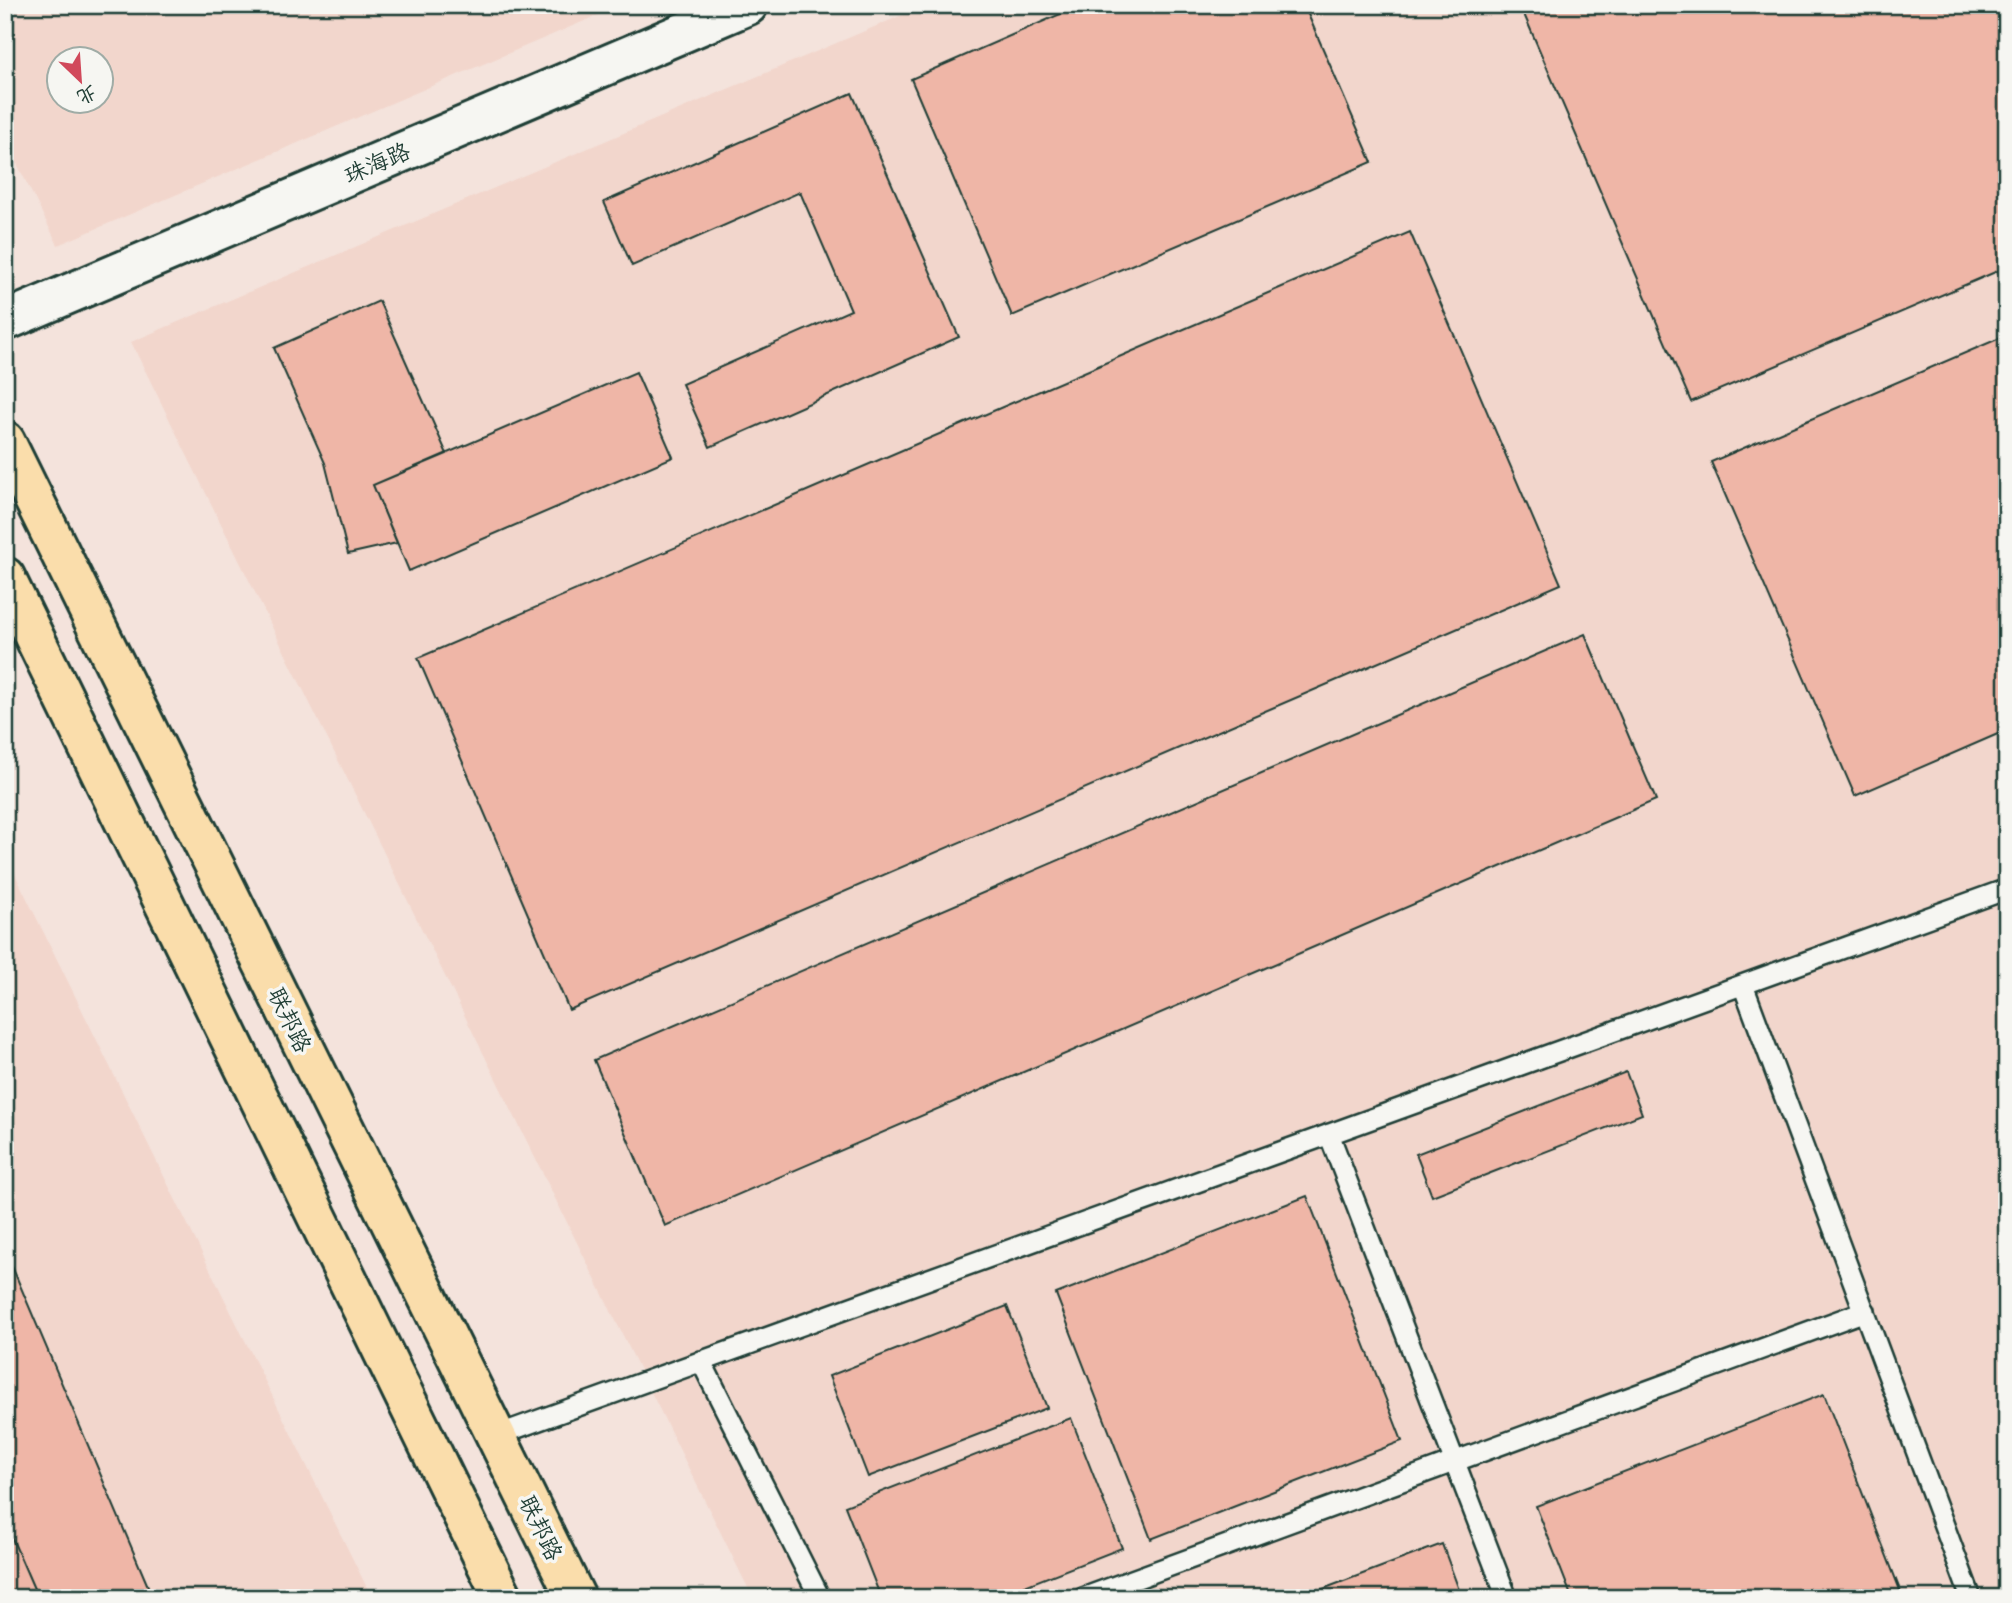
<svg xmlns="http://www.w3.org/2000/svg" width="2012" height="1603" viewBox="0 0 2012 1603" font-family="'Gochi Hand','LXGW WenKai TC',sans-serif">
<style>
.built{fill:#f2d6cc;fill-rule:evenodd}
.building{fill:#efb6a7;stroke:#1f3d34;stroke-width:2}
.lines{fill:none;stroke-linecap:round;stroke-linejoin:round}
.service-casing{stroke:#1f3d34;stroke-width:24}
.tertiary-casing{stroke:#1f3d34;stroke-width:44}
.primary-casing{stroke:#1f3d34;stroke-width:44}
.service{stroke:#f6f6f2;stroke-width:19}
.tertiary{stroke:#f6f6f2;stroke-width:38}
.primary{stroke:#faddab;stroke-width:38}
.labels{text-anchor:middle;stroke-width:7;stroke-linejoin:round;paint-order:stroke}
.street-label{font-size:23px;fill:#1f3d34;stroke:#f6f6f2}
</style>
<rect width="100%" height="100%" fill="#f4e3dc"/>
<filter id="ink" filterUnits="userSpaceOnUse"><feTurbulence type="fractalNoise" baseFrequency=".0143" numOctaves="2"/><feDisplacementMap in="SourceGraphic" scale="14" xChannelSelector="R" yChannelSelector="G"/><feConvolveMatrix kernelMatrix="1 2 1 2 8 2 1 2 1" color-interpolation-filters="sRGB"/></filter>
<g filter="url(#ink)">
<path class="built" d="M5,5h617l-564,240 -53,-105zM60,60h42v42h-42z
M926,5h1081v1593h-1254l-622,-1256z
M5,854l367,744h-367z"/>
<path class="building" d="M1081,5h223l68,157 -360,154 -101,-237z
M1520,5h487v262l-316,135z
M852,93l107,244 -249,110 -28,-63 169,-74 -51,-118 -168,74 -28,-64z
M1410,232l151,352 -992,426 -151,-352z
M379,301l68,153 -74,31 24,58 -49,11 -23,-91 -51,-115z
M2007,335v395l-152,66 -144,-334z
M636,372l37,85 -264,114 -36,-86z
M1585,634l71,166 -991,426 -71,-166z
M1626,1072l16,42 -210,82 -16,-42z
M1307,1196l95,245 -251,98 -95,-245z
M5,1250l148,348h-115l-33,-76z
M1007,1306l40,102 -179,69 -39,-101z
M1824,1394l79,204h-331l-36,-92z
M1071,1418l51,130 -128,50h-113l-36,-92z
M5,1522l33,76h-33z
M1442,1544l20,54h-163z"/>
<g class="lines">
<defs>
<path id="service" d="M1743,985l228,613
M1329,1134l178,464
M701,1361l119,237
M495,1436l1512,-547
M1083,1598l782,-287"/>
<path id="tertiary" d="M5,321l743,-316"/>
<path id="primary" d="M5,441l571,1157
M5,577l498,1021"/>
</defs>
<use href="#service" class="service-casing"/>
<use href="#tertiary" class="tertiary-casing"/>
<use href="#primary" class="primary-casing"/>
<use href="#service" class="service"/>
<use href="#tertiary" class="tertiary"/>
<use href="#primary" class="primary"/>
</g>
</g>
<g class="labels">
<g class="street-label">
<text transform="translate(377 163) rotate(-23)" y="8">珠海路</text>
<text transform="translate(290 1020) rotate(64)" y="8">联邦路</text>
<text transform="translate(541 1528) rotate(64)" y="8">联邦路</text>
</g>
</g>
<rect width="2012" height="1603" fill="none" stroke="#f6f6f2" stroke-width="28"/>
<rect x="14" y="14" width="1984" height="1575" fill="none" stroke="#1f3d34" stroke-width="2.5" filter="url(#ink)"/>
<g transform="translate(80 80) rotate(155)"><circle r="33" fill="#f6f6f2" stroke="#a0aca6" stroke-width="2"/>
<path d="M0-5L12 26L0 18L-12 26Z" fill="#d1495b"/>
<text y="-10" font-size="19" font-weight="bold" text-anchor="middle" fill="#1f3d34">北</text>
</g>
</svg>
